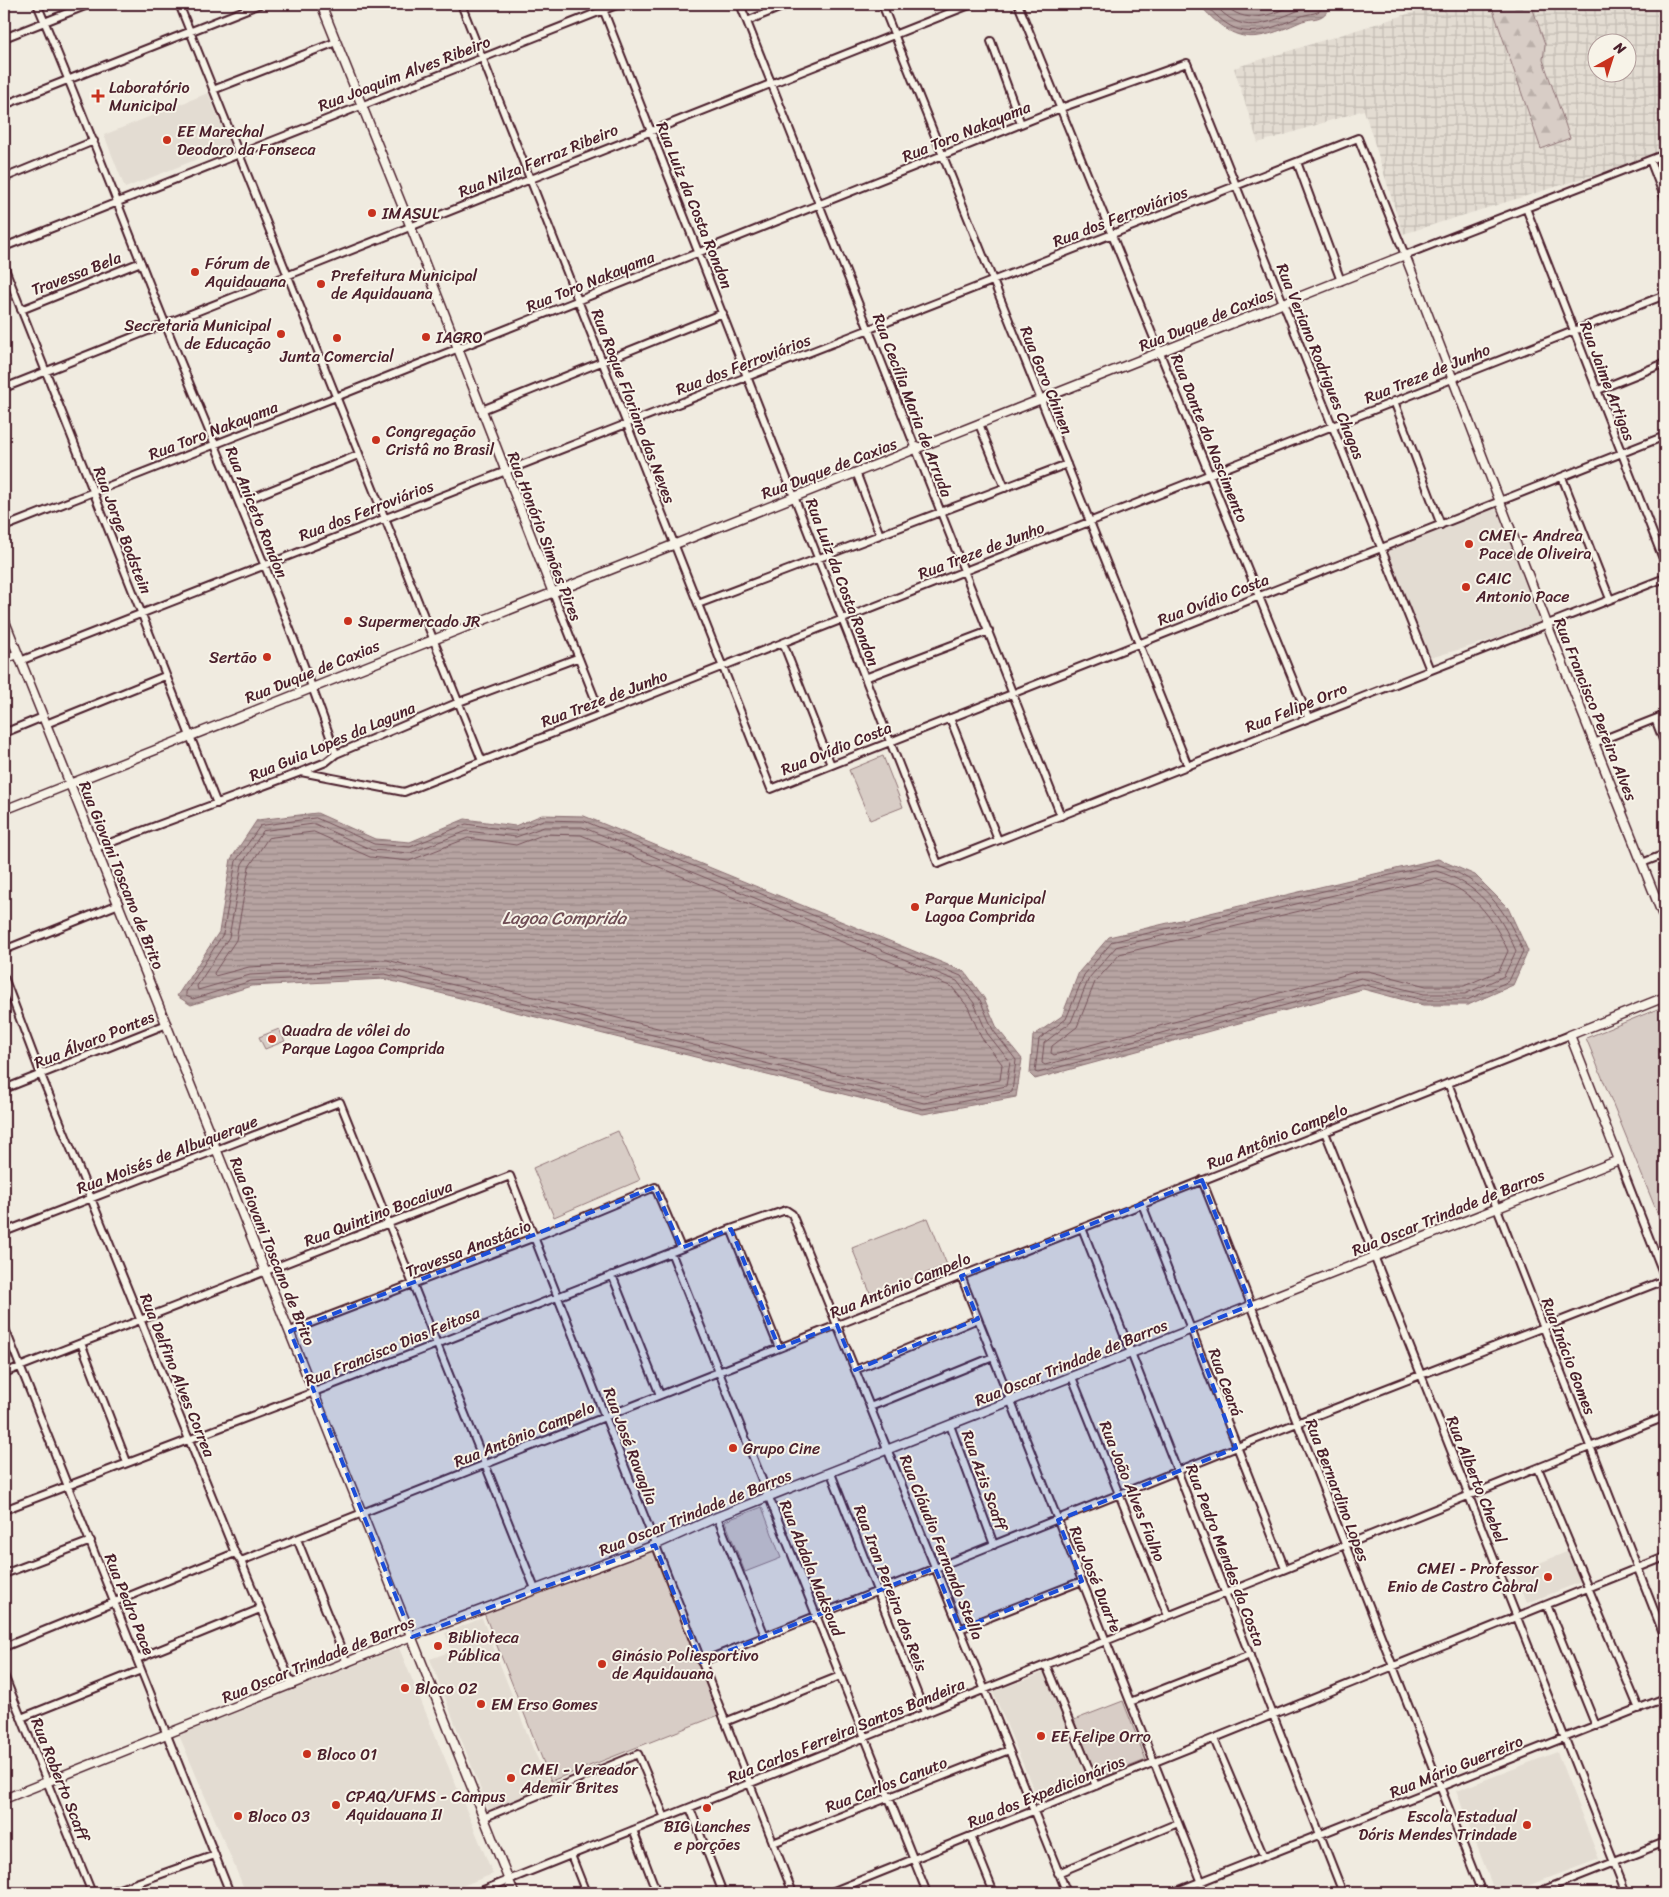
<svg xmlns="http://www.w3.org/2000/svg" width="1669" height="1897" viewBox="0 0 1669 1897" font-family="Sriracha,sans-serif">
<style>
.built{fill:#e3dcd2}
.industrial{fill:url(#industrial-grid);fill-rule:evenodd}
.green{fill:#d8cdc6;stroke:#917678}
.forest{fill:url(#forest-firs);stroke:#917678}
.water{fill:url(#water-rules);stroke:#8b6f72}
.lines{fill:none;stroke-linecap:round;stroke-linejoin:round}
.shore{stroke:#76545b;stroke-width:1}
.minor-casing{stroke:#4a1f2b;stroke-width:10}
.major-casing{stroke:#4a1f2b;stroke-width:11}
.minor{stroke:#f7f3e8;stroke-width:6}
.major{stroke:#f7f3e8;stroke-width:8}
.marked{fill:#1d4ed8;fill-opacity:0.2;stroke:#1d4ed8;stroke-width:4;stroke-dasharray:10 6;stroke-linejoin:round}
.poi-dot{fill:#c8321e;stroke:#f7f3e8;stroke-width:2}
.labels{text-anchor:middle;stroke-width:4;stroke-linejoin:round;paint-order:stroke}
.street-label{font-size:16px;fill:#4a1f2b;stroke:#f7f3e8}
.poi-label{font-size:16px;fill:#4a1f2b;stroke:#f7f3e8;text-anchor:start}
.water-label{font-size:18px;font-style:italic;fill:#704e55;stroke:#f7f3e8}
</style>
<defs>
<pattern id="industrial-grid" width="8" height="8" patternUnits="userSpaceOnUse" patternTransform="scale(1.25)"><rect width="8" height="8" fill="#e3dcd2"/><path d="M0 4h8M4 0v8" fill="none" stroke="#c4bcb4"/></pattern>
<pattern id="forest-firs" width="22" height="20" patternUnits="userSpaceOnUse" patternTransform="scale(1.25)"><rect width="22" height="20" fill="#d8cdc6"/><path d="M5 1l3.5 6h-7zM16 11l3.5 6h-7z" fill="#bbb0aa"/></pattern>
<pattern id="water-rules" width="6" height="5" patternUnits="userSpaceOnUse" patternTransform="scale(1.25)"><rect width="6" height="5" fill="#b7a4a2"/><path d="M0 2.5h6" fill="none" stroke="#978584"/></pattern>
</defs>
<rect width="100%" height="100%" fill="#f0ebe0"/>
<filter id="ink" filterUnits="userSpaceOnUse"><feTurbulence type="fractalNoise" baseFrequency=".02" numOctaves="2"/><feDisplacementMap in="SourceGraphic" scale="10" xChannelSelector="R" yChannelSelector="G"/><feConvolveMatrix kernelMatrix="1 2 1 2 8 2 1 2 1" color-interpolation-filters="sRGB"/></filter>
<g filter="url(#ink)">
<path class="built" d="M208,93l22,53 -105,42 -21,-53z
M1495,507l52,117 -117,34 -43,-109z
M1569,1551l12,31 -54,21 -12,-30z
M482,1618l51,131 17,36 -61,26 -59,-152 22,-8 -7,-18z
M399,1648l94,226 -49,19h-198l-67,-158z
M1045,1672l44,108 -51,20 -45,-108z
M1557,1752l42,107 -90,34h-14l-39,-102z"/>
<path class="industrial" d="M1440,4h225v149l-262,81 -39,-124 -106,33 -24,-75zM1596,42h30v30h-30z"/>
<path class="green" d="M883,756l20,51 -33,13 -21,-50z
M1665,1006v214l-4,2 -75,-184z
M279,1029l6,12 -20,8 -6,-12z
M618,1131l22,49 -86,37 -21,-49z
M928,1218l19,47 -76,30 -19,-47z
M762,1507l19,51 -36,14 -20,-51z
M655,1545l64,170 -168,66 -67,-168z
M1123,1701l23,59 -49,19 -23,-59z"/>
<path class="forest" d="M1491,4h40l14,40 -2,16 27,78 -29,11z"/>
<path class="water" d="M1199,4h132c-8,19 -17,12 -31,18 -47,21 -65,23 -101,-18z
M317,813l58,26 35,3 55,-23 50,7 27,-11 42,1 381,156 19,26 13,30 25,31 -6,38 -93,17 -539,-135 -133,7 -60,19 -14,-9 42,-64 12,-73 26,-39z
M1438,859l37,16 33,33 20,43 -15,34 -45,20h-45l-60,-16 -328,90 -5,-5 3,-38 29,-20 17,-44 30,-35z"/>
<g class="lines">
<path class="shore" d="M1205,4c34,38 51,31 94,13 11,-5 20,-1 27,-13
M1214,4c28,32 49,21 83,7 8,-4 15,-1 21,-7
M1224,4c21,22 46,12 71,0
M316,818l58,26 36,3 56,-23 49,7 28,-11 41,1 377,155 19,24 13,30 23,30 -4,32 -89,17 -538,-135 -134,7 -58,18 -7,-3v-4l37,-58 13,-73 24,-35z
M315,824l57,26 38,3 57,-22 49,6 28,-10h38l375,154 17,22 13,30 23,29 -4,24 -82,17 -538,-135 -136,7 -52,15 -1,-4 32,-49 13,-73 21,-33z
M314,832l56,25 39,4 59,-23 48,7 29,-11 36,1 371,152 16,20 13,30 21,27 -2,16 -76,15 -537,-135 -138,7 -34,9 -1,-3 22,-33 13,-73 19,-29z
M1437,864c47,17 67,42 86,87l-14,30 -42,19h-44l-61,-16 -324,89 -3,-1 4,-33 27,-20 18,-44 28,-33z
M1436,871c42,12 63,41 80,80l-12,25 -39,18h-41l-63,-16 -316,87 -3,-2 2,-20 27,-21 18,-44 27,-31z
M1435,879c38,11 57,37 73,72l-9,20 -35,15h-38l-58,-15h-9l-305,84 -3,-2 1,-7 25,-19 18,-45 25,-28z"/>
<defs>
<path id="minor" d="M37,4c50,117 94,236 142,354 54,132 111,262 157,396
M179,4l303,757
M461,4l310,785 894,-353
M601,4l337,860 727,-286
M740,4l321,812
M882,4l306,762
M1018,4l290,713
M747,21l42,-17
M4,38l86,-34
M991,41l30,83
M213,90l123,-48
M4,105l256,-101
M1650,160l15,39
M1297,162l44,119
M4,178l90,-37
M1526,208l139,356
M4,247l615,-243
M4,266l213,538
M21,310l120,-48
M4,388l968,-384
M1598,390l67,-27
M1394,401l47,124
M482,410l241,-97
M979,424l26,64
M856,472l24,63
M1562,477l48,122
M239,503l119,-48
M4,527l332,-130 725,-289 126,-45 243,607
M553,593l48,121
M698,604l369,-140
M783,643l48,122
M20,661l1338,-523 47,117 260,-101
M865,678l124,-47
M950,718l48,122
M1655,719l10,26
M46,724l119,-48
M4,733l39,-16
M1594,743l71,-28
M301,772l103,20 1261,-497
M96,848l205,-76 25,-10 10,-8 123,-52 118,-44
M1642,863l23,-9
M4,950l115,-46
M4,977l37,98 194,478 6,8 51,124
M1448,1083l217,555
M4,1089l163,-65
M1325,1132l301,761
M1619,1160l46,118
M1202,1180l280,713
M1142,1204l143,365
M1082,1228l261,665
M731,1229l48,119
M4,1232l336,-130 195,487
M671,1252l256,641
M612,1275l48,120
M961,1276l245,617
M4,1326l226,567
M290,1331l245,-94 120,-50 26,61
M81,1343l46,119
M855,1370l123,-51
M4,1373l506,-197 283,717
M1072,1377l96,239
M870,1407l123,-50
M950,1425l44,120
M1538,1468l101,241
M831,1473l94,240
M4,1510l305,-116 422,-165 55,-19 6,4 275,679
M717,1517l48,119
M297,1539l50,124
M241,1561l1329,-526
M4,1574l87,-33
M1547,1605l49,121
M960,1629l122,-48
M4,1647l231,-94
M137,1659l123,-50
M701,1662l596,-239 368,-143
M1046,1665l50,121
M4,1675l88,218
M1130,1702l120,-47
M21,1718l120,-48
M725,1722l115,-46
M1214,1739l50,118
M690,1808l33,85
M483,1818l155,-64 27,64
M633,1830l24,63
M971,1836l23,57
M773,1843l236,-93
M571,1855l15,38
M1058,1873l120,-50
M108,1893l107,-38
M476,1893l1189,-476
M829,1893l836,-336
M1172,1893l493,-195
M1536,1893l129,-51"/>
<path id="major" d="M321,4l89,221 143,368
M4,619l510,1274
M4,659l14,-5
M4,810l1401,-555 142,369 118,297
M4,1799l418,-167 233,-87 62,-28 902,-357 -49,-125 95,-38"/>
</defs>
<use href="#minor" class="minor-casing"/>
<use href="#major" class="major-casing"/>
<use href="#minor" class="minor"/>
<use href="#major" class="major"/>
</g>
</g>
<path class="marked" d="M1202,1180l49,125 -59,24 44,119 -178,72 24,61 -122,48 -25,-61 -234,94 -46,-117 -243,92 -122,-306 365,-144 26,61 50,-19 48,119 58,-23 18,45 123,-51 -17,-43z"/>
<g class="poi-dot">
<path d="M95.5 88.5h5v5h5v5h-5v5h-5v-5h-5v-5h5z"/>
<circle cx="167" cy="140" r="5"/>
<circle cx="372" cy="213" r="5"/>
<circle cx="195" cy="272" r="5"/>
<circle cx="321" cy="284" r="5"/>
<circle cx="281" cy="334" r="5"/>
<circle cx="426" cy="337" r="5"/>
<circle cx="337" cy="338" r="5"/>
<circle cx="376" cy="440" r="5"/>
<circle cx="1469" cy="544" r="5"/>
<circle cx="1466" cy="587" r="5"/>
<circle cx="348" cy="621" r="5"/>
<circle cx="267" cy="657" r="5"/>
<circle cx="915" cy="907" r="5"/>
<circle cx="272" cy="1039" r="5"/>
<circle cx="733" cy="1448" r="5"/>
<circle cx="1548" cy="1577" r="5"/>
<circle cx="438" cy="1646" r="5"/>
<circle cx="602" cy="1664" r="5"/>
<circle cx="405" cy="1688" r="5"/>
<circle cx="481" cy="1704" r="5"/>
<circle cx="1041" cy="1736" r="5"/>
<circle cx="307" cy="1754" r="5"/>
<circle cx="511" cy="1778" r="5"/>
<circle cx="336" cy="1805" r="5"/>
<circle cx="707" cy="1808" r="5"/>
<circle cx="238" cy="1816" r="5"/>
<circle cx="1527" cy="1825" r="5"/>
</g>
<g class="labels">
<g class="street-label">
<text transform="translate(404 73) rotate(-21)" y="6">Rua Joaquim Alves Ribeiro</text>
<text transform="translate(966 131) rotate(-22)" y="6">Rua Toro Nakayama</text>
<text transform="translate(538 160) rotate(-22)" y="6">Rua Nilza Ferraz Ribeiro</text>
<text transform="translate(695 205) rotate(68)" y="6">Rua Luiz da Costa Rondon</text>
<text transform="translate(1120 216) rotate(-21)" y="6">Rua dos Ferroviários</text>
<text transform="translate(76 273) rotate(-21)" y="6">Travessa Bela</text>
<text transform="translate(590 281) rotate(-22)" y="6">Rua Toro Nakayama</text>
<text transform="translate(1206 319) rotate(-22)" y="6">Rua Duque de Caxias</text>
<text transform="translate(1321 361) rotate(68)" y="6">Rua Veriano Rodrigues Chagas</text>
<text transform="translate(743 364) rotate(-21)" y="6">Rua dos Ferroviários</text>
<text transform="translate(1427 373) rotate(-22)" y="6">Rua Treze de Junho</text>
<text transform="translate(1047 380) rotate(68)" y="6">Rua Goro Chinen</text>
<text transform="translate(1608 381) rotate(69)" y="6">Rua Jaime Artigas</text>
<text transform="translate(913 405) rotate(69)" y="6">Rua Cecília Maria de Arruda</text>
<text transform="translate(634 406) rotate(69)" y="6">Rua Roque Floriano das Neves</text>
<text transform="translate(213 430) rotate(-21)" y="6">Rua Toro Nakayama</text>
<text transform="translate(1210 438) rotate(68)" y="6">Rua Dante do Nascimento</text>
<text transform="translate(829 468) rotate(-21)" y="6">Rua Duque de Caxias</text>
<text transform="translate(366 510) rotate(-21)" y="6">Rua dos Ferroviários</text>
<text transform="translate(257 512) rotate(68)" y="6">Rua Aniceto Rondon</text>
<text transform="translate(123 530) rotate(69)" y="6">Rua Jorge Bodstein</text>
<text transform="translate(545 536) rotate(69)" y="6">Rua Honório Simões Pires</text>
<text transform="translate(981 550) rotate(-21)" y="6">Rua Treze de Junho</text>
<text transform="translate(843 582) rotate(69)" y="6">Rua Luiz da Costa Rondon</text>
<text transform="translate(1213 599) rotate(-21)" y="6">Rua Ovídio Costa</text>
<text transform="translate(312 671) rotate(-22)" y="6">Rua Duque de Caxias</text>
<text transform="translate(604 698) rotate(-21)" y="6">Rua Treze de Junho</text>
<text transform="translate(1296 707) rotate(-22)" y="6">Rua Felipe Orro</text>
<text transform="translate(1596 709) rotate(68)" y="6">Rua Francisco Pereira Alves</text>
<text transform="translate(332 741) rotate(-23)" y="6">Rua Guia Lopes da Laguna</text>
<text transform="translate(836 748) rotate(-22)" y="6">Rua Ovídio Costa</text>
<text transform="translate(122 875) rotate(68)" y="6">Rua Giovani Toscano de Brito</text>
<text transform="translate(94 1039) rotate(-22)" y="6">Rua Álvaro Pontes</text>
<text transform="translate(1277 1136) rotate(-22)" y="6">Rua Antônio Campelo</text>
<text transform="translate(167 1154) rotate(-21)" y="6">Rua Moisés de Albuquerque</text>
<text transform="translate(1448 1212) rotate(-22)" y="6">Rua Oscar Trindade de Barros</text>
<text transform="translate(378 1213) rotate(-21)" y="6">Rua Quintino Bocaiuva</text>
<text transform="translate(468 1248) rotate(-21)" y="6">Travessa Anastácio</text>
<text transform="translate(273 1251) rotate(68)" y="6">Rua Giovani Toscano de Brito</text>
<text transform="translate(900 1285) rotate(-22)" y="6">Rua Antônio Campelo</text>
<text transform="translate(392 1346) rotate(-22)" y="6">Rua Francisco Dias Feitosa</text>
<text transform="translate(1569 1356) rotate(69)" y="6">Rua Inácio Gomes</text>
<text transform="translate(1071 1362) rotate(-22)" y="6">Rua Oscar Trindade de Barros</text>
<text transform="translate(178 1375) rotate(68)" y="6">Rua Delfino Alves Correa</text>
<text transform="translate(1226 1382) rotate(70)" y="6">Rua Ceará</text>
<text transform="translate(524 1434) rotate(-22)" y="6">Rua Antônio Campelo</text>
<text transform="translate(631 1446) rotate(69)" y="6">Rua José Ravaglia</text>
<text transform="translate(1477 1479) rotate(68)" y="6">Rua Alberto Chebel</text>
<text transform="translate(985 1480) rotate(70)" y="6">Rua Azis Scaff</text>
<text transform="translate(1338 1490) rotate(69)" y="6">Rua Bernardino Lopes</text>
<text transform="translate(1133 1491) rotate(68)" y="6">Rua João Alves Fialho</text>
<text transform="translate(695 1512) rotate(-22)" y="6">Rua Oscar Trindade de Barros</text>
<text transform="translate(942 1547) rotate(68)" y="6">Rua Cláudio Fernando Stella</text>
<text transform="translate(1226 1555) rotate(69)" y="6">Rua Pedro Mendes da Costa</text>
<text transform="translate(812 1568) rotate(68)" y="6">Rua Abdala Maksoud</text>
<text transform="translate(1096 1579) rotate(68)" y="6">Rua José Duarte</text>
<text transform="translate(891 1588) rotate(69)" y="6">Rua Iran Pereira dos Reis</text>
<text transform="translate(130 1604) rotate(68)" y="6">Rua Pedro Pace</text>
<text transform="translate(318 1659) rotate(-22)" y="6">Rua Oscar Trindade de Barros</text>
<text transform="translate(846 1730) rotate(-22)" y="6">Rua Carlos Ferreira Santos Bandeira</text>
<text transform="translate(1456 1766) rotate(-22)" y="6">Rua Mário Guerreiro</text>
<text transform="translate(61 1779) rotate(68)" y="6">Rua Roberto Scaff</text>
<text transform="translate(886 1784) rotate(-21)" y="6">Rua Carlos Canuto</text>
<text transform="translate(1046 1791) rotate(-22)" y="6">Rua dos Expedicionários</text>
</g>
<g class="poi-label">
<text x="109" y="93">Laboratório<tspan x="109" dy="18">Municipal</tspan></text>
<text x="177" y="137">EE Marechal<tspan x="177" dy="18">Deodoro da Fonseca</tspan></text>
<text x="382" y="219">IMASUL</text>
<text x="205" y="269">Fórum de<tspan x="205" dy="18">Aquidauana</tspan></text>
<text x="331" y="281">Prefeitura Municipal<tspan x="331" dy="18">de Aquidauana</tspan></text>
<text x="271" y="331" text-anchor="end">Secretaria Municipal<tspan x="271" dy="18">de Educação</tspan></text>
<text x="436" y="343">IAGRO</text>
<text x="337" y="362" text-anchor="middle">Junta Comercial</text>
<text x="386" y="437">Congregação<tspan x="386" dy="18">Cristâ no Brasil</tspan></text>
<text x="1479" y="541">CMEI - Andrea<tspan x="1479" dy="18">Pace de Oliveira</tspan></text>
<text x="1476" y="584">CAIC<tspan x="1476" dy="18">Antonio Pace</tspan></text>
<text x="358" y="627">Supermercado JR</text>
<text x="257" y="663" text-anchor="end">Sertão</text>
<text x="925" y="904">Parque Municipal<tspan x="925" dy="18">Lagoa Comprida</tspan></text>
<text x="282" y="1036">Quadra de vôlei do<tspan x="282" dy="18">Parque Lagoa Comprida</tspan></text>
<text x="743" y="1454">Grupo Cine</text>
<text x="1538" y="1574" text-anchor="end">CMEI - Professor<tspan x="1538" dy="18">Enio de Castro Cabral</tspan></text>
<text x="448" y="1643">Biblioteca<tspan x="448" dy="18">Pública</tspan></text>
<text x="612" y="1661">Ginásio Poliesportivo<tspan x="612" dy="18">de Aquidauana</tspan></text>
<text x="415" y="1694">Bloco 02</text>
<text x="491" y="1710">EM Erso Gomes</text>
<text x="1051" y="1742">EE Felipe Orro</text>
<text x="317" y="1760">Bloco 01</text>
<text x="521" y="1775">CMEI - Vereador<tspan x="521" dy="18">Ademir Brites</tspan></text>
<text x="346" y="1802">CPAQ/UFMS - Campus<tspan x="346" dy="18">Aquidauana II</tspan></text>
<text x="248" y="1822">Bloco 03</text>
<text x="1517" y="1822" text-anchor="end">Escola Estadual<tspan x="1517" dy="18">Dóris Mendes Trindade</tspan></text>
<text x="707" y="1832" text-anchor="middle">BIG Lanches<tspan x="707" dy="18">e porções</tspan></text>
</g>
<g class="water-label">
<text x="564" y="924">Lagoa Comprida</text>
</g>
</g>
<rect width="1669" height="1897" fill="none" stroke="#f7f3e8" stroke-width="20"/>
<rect x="10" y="10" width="1649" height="1877" fill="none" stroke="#4a1f2b" stroke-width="2" filter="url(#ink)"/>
<g transform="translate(1612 58) rotate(39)"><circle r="24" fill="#f7f3e8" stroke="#b29e9c"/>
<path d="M0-4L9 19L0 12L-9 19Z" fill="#c8321e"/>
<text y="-8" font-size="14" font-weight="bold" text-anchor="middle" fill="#4a1f2b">N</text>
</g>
</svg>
